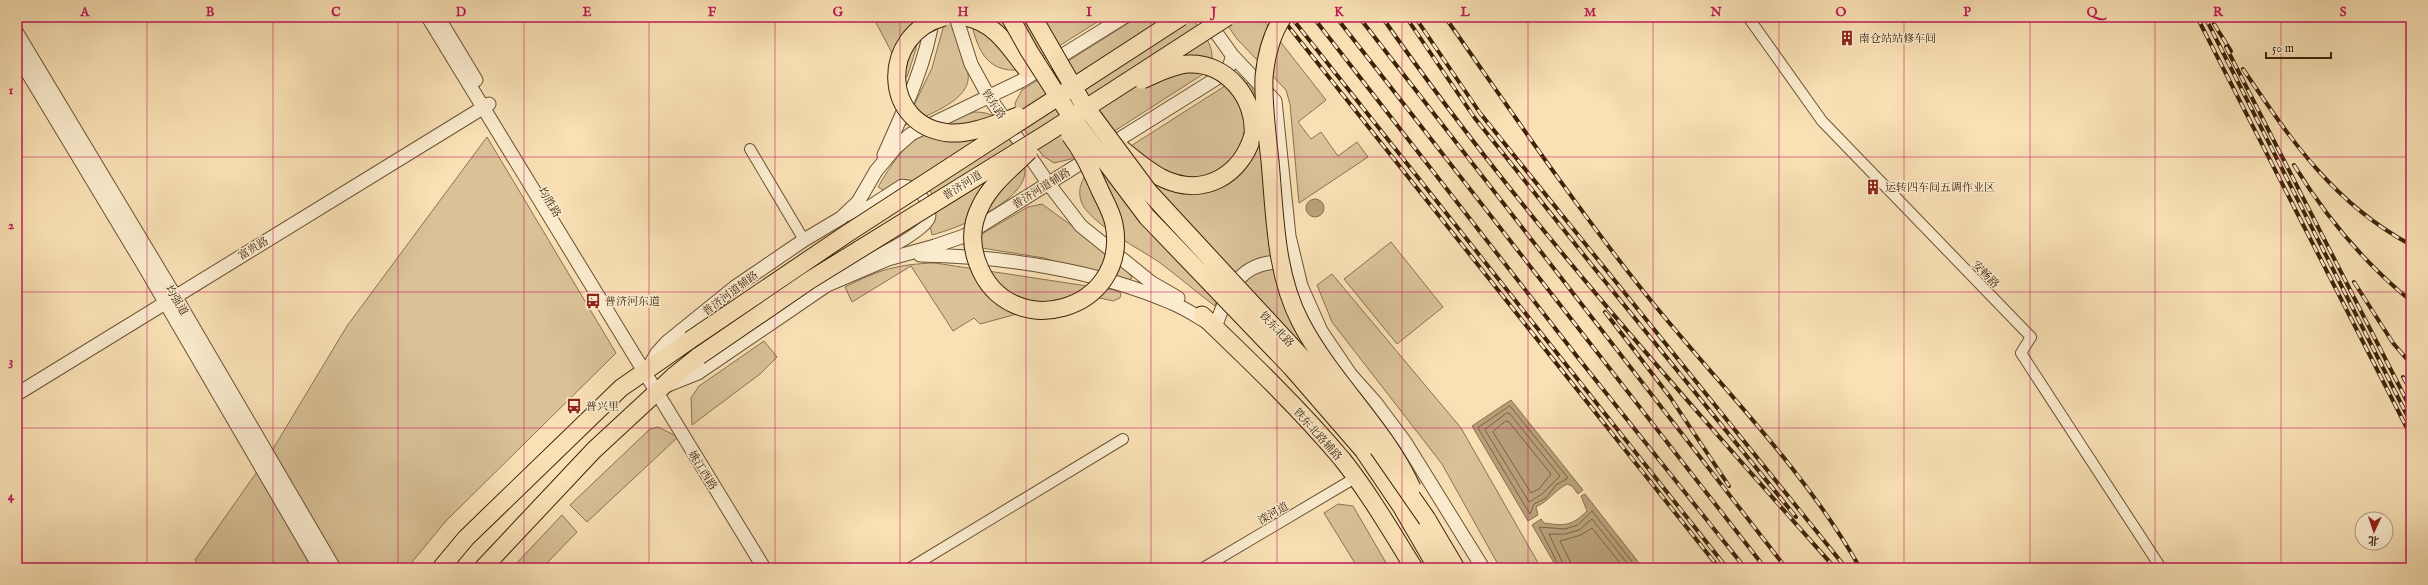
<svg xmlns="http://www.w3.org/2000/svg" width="2428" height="585" viewBox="0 0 2428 585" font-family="'IM FELL English','Noto Serif SC',serif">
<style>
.green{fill:#d9c198;stroke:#8a7250}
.water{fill:#b9a07a;stroke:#876e4c}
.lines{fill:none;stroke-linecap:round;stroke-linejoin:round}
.shore{stroke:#7a6241;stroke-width:1}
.minor-casing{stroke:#6b5233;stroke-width:12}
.tertiary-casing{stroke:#6b5233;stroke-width:15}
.primary-casing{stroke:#3c2308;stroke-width:19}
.trunk-casing{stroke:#3c2308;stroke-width:19}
.minor{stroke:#fbeccf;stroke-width:10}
.tertiary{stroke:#fbeccf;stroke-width:13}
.primary{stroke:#f9e1b5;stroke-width:17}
.trunk{stroke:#f9e1b5;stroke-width:17}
.rail-casing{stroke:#3c2308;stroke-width:4}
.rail{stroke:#fbeccf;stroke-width:2.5;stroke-dasharray:8;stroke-linecap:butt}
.primary-bridge-casing{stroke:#3c2308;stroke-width:19;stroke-linecap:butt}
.trunk-bridge-casing{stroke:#3c2308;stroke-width:19;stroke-linecap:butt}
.primary-bridge{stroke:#f9e1b5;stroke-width:17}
.trunk-bridge{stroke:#f9e1b5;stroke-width:17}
.grid{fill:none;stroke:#c2185b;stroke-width:1;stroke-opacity:0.55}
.labels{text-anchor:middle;stroke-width:3;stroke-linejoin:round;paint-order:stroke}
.poi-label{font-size:11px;fill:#3c2308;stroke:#fbeccf;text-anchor:start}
.street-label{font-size:11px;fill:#3c2308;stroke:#fbeccf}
.neatline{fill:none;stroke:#c2185b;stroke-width:1.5}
.grid-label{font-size:13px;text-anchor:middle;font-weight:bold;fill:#c2185b}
</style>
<rect width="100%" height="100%" fill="#f9e1b5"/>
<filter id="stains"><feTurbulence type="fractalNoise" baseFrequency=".005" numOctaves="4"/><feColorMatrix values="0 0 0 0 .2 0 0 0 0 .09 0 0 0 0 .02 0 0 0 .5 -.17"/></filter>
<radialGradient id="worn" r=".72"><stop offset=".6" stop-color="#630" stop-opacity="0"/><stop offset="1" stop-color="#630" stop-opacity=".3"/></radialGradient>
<path class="green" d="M873,17h45l-2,32 -9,28 -8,3 -8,-29z
M946,17h3c5,18 15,37 19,56 5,28 -44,43 -64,53l28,-58z
M970,17h135l-84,53c-37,3 -44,-23 -51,-53z
M1138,17h53c13,18 25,28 20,52l-140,90 -17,4 -11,-7 -27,-38 -1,-15 7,-13z
M1222,17h39l65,83 -28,22 13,17 10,-7 17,24 19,-14 11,15 -69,46 -9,-99 -4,-14 -49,-51z
M1239,81l11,3 7,14 16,159 -14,1 -37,26 -7,22c-19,-14 -37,-30 -56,-44 -24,-16 -54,-30 -73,-52 -9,-11 -8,-26 1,-36l141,-90z
M974,112c21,0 23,7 32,23 6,9 19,23 19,35 1,32 -67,58 -93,65l-2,-9 7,-16 -6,-18c-21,-14 -26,-16 -48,-2l-5,-3c28,-48 43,-58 96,-75z
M487,137l129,216 -170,168 -39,47h-206l-6,-8 78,-111 74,-123z
M1042,204l80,58 10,16 -9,6 -79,-26 -81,-13 65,-38z
M1391,242l52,65 -46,37 -53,-65z
M935,263l179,27 7,3 -1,5 -7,3 -13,-3 -76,14 -44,12 -6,-6 -21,13 -42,-65 -59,36 -7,-15c33,-17 53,-23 90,-24z
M1274,264l32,79 -5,1 -61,-62z
M1332,274l129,154 80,140h-41l-58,-104 -110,-142 -15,-37z
M764,341l13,16 -17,17 -68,51 -1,-27 8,-12z
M658,427l20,10 -91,85 -17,-17 80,-76z
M1338,504l15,2 36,62h-31l-34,-55z
M562,515l15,17 -35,36h-30z"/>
<path class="water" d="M1306 208a9 9 0 1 1 18 0a9 9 0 1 1-18 0Z
M1511,400l72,90 -5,4 -6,-8 -5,-2c-12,6 -18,17 -31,23l2,8 -10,6 -56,-95z
M1585,494l58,74h-86l-25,-43 9,-6 3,4c21,3 28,3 43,-12l-6,-15z"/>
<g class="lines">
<path class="shore" d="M1510,406l58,72 -12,7 -10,13 -12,6 -4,10 -52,-86z
M1507,413l3,1 50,62 -18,18 -13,8 -44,-72z
M1506,421l3,1 42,52 -12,15 -8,4 -38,-61z
M1560,568l-21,-41 26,2 13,-4 14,-14 45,57
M1565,568l-16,-34h16l14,-4 13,-11 39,49
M1571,568l-1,-7 -10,-20 21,-6 11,-7 32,40"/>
<defs>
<path id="minor" d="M1748,17l74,104 209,216 -10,16 140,215
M750,149l54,91
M841,273c18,-9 83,-38 89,-55 2,-8 -4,-16 -8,-22 -5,-7 -13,-12 -21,-11l-31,20 -23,11
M910,568l213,-129
M1203,568l152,-90"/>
<path id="tertiary" d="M428,17l336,551
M438,17l38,63
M956,17l15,47 18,33 59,86 33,43 71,57 26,15
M1205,17l27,38 43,46 14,135 12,50 20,45 29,43 25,28 30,40 78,126
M17,33l158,263 159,272
M17,55l127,211 176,302
M884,155c20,-45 41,-88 49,-138
M920,255c81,1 177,15 252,48 15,6 29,16 43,24 14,-36 23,-66 68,-65l5,4
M649,367l8,-14 10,-11 68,-55 69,-47 37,-22 17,-16 18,-31 19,-23 16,-14 110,-53 103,-64
M668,385l30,-12 129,-88 61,-26 47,-13 29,-10 250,-156c11,-7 17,-12 18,-25
M17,394l472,-290"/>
<path id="primary" d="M1202,315c48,46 97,93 140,144 27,34 49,72 72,109
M441,568l25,-30 155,-150 69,-48
M483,568l111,-118 80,-74 25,-20"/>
<path id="trunk" d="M965,17c31,6 44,30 62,53
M1118,146c14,11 28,24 44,32 41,20 79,-2 91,-43
M1363,450l38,56 36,62
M1427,519l29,49"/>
</defs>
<use href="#minor" class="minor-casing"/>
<use href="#tertiary" class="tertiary-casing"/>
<use href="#primary" class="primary-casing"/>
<use href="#trunk" class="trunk-casing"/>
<use href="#minor" class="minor"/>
<use href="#tertiary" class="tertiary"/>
<use href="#primary" class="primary"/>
<use href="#trunk" class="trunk"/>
<defs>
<path id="rail" d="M1281,17l438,551
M1291,17l436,551
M1313,17l266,342 166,209
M1336,17l429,551
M1359,17l427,551
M1382,17c136,195 295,373 453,551
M1406,17l68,100 121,152 201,248
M1415,17l65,96 366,455
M1445,17c64,91 126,183 195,270 74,94 160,175 220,281
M2197,17l214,419
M2205,17l206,406
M2214,24l17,27
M2226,47l185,362
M2243,69c48,71 90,134 168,176
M2294,165c32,52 69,97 117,136
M2354,282l39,61 18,21
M1605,312l65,85 59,89
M2403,377l8,14"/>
</defs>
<use href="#rail" class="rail-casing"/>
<use href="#rail" class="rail"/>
<defs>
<path id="primary-bridge" d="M1283,17c-12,18 -17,39 -19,60 -1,28 3,56 6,84 5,54 5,113 31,162 31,59 84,105 111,165"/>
<path id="trunk-bridge" d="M944,17c-65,17 -63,110 6,116 23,1 47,-10 68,-17
M1010,17l19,34 39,61 79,105 144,150 72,83
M1033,17l49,85 67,90 184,199 33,40 61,88
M1142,80c14,-6 30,-15 46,-16 38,-2 68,34 65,71
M1029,151c-17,17 -38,33 -48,54 -10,19 -11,39 -3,59 30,81 153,48 136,-40 -3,-14 -10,-24 -15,-36 -9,-20 -16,-36 -29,-53
M690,340l155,-105 336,-218
M699,356l111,-76 236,-146 181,-117"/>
</defs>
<use href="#primary-bridge" class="primary-bridge-casing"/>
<use href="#trunk-bridge" class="trunk-bridge-casing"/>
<use href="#primary-bridge" class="primary-bridge"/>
<use href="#trunk-bridge" class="trunk-bridge"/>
</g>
<path class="grid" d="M147,17v551M273,17v551M398,17v551M524,17v551M649,17v551M775,17v551M900,17v551M1026,17v551M1151,17v551M1277,17v551M1402,17v551M1528,17v551M1653,17v551M1779,17v551M1904,17v551M2030,17v551M2155,17v551M2281,17v551M17,157h2394M17,292h2394M17,428h2394"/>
<defs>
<symbol id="building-bare" viewBox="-9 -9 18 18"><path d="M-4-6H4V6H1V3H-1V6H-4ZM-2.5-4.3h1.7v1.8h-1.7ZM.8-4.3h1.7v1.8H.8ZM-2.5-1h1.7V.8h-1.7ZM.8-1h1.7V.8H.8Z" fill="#8f2418" stroke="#fbeccf" stroke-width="2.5" paint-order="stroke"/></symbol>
<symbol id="bus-bare" viewBox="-9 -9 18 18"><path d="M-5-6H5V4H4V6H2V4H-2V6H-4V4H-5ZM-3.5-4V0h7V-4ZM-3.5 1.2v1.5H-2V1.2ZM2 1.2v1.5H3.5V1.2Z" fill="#8f2418" stroke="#fbeccf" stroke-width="2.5" paint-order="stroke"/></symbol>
</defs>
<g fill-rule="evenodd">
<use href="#building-bare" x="1836" y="27" width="22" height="22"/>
<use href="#building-bare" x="1862" y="176" width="22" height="22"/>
<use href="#bus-bare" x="582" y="290" width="22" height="22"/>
<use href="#bus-bare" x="563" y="395" width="22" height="22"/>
</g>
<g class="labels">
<g class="poi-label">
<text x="1859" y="42">南仓站站修车间</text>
<text x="1885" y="191">运转四车间五调作业区</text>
<text x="605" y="305">普济河东道</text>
<text x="586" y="410">普兴里</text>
</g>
<g class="street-label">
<text transform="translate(994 104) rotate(57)" y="4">铁东路</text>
<text transform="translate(962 185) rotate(-32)" y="4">普济河道</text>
<text transform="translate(1041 188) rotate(-32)" y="4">普济河道辅路</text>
<text transform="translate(550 202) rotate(59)" y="4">均胜路</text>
<text transform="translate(253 248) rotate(-31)" y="4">富贵路</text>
<text transform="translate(1986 274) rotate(46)" y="4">安畅路</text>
<text transform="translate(730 293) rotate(-37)" y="4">普济河道辅路</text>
<text transform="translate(177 300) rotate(59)" y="4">均强道</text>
<text transform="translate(1277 329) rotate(46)" y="4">铁东北路</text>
<text transform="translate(1318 434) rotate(48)" y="4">铁东北路辅路</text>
<text transform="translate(703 470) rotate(58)" y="4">姚江西路</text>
<text transform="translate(1273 513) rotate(-30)" y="4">滦河道</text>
</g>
</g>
<rect width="2428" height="585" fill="none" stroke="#f9e1b5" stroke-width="44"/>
<g transform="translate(2374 531) rotate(183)"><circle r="19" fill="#fbeccf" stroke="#af9c7f"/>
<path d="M0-3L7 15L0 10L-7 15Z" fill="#8f2418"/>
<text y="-6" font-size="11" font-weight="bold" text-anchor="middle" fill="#3c2308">北</text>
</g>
<path d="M2266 52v6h65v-6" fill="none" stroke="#3c2308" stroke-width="2"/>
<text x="2272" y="52" font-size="12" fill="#3c2308" stroke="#fbeccf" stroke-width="3" paint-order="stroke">50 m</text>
<rect x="22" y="22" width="2384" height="541" class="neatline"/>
<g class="grid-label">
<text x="85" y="16">A</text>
<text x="210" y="16">B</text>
<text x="336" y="16">C</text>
<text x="461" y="16">D</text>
<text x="587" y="16">E</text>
<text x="712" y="16">F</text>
<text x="838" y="16">G</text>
<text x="963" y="16">H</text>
<text x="1089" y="16">I</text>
<text x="1214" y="16">J</text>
<text x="1339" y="16">K</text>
<text x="1465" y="16">L</text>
<text x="1590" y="16">M</text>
<text x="1716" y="16">N</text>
<text x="1841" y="16">O</text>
<text x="1967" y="16">P</text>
<text x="2092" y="16">Q</text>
<text x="2218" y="16">R</text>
<text x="2343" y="16">S</text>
<text x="11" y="94">1</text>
<text x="11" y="229">2</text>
<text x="11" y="365">3</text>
<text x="11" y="500">4</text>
</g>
<rect width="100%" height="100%" filter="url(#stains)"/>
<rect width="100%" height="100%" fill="url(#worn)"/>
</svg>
